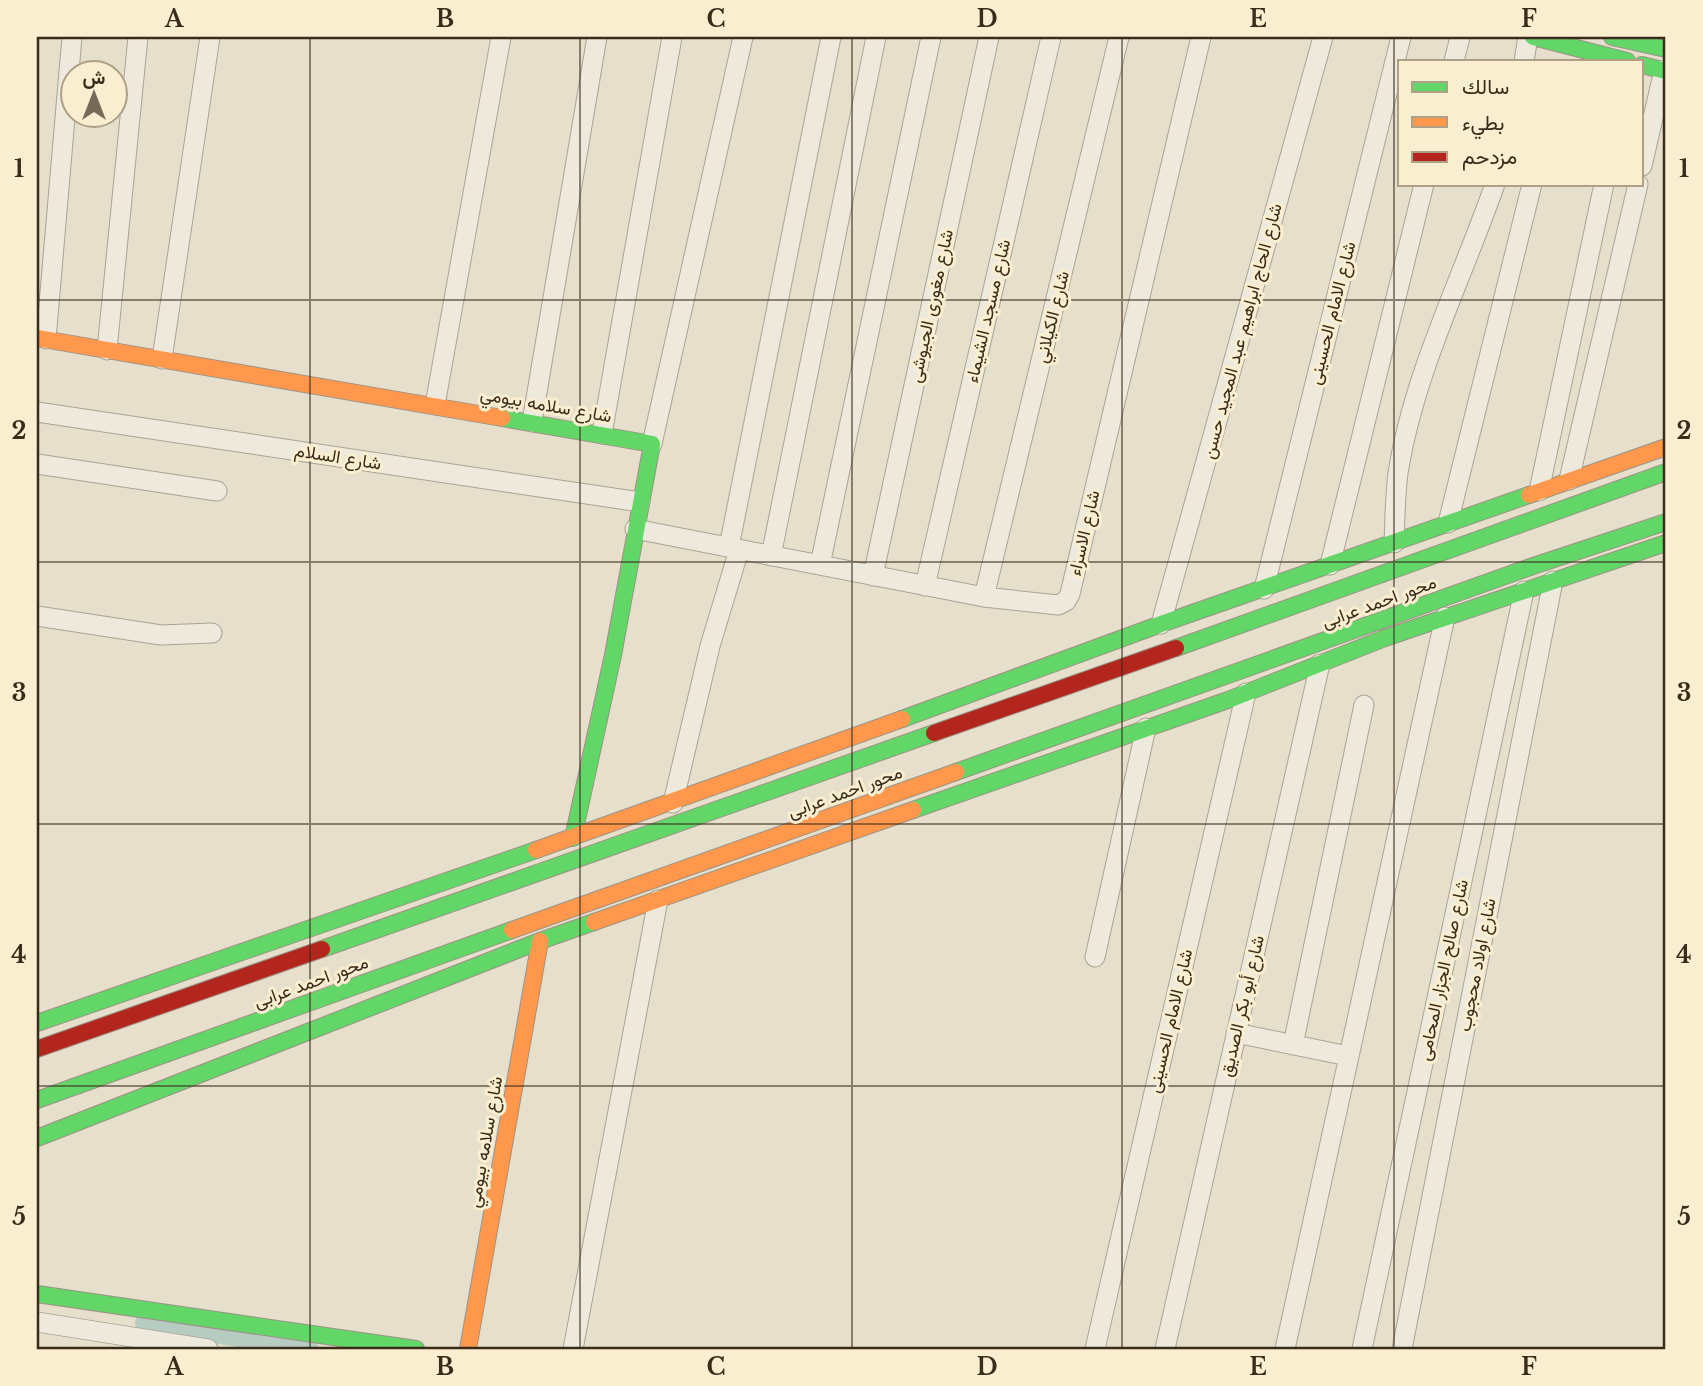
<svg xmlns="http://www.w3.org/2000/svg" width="1703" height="1386" viewBox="0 0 1703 1386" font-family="'Libre Baskerville',Vazirmatn,serif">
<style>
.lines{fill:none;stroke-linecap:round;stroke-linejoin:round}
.canal{stroke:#b7ccc0;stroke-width:18}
.street-casing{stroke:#aba394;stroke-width:21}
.fast-casing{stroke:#9b9385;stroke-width:18}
.slow-casing{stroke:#9b9385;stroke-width:18}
.jam-casing{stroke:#9b9385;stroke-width:18}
.street{stroke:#eee9dd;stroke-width:19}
.fast{stroke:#63d668;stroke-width:16}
.slow{stroke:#ff974d;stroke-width:16}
.jam{stroke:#b3261e;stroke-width:16}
.grid{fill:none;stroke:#3b2b1b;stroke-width:2;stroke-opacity:0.55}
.labels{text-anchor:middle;stroke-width:6;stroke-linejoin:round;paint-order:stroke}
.street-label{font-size:18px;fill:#3b2b1b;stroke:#f9eecf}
.neatline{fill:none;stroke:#3b2b1b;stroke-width:2.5}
.grid-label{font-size:23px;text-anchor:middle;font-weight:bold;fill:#3b2b1b}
</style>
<rect width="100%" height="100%" fill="#e6dfcb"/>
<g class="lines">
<path class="canal" d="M144,1323l166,26"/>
<defs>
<path id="street" d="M1454,61l6,-24
M1524,61l4,-24
M1642,166l22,-96
M46,339l26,-302
M107,350l31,-313
M162,359l48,-322
M435,405l66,-368
M37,412l603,90
M532,422l65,-385
M602,434l70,-397
M652,444l91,-407
M37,464l180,27
M1569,480l69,-296
M1539,491l65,-307
M1448,523l84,-339
M635,529l349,68 74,8 8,-4 4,-7 131,-557
M1394,543c1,-23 1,-47 4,-70 16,-101 64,-194 97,-289
M729,547l102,-510
M771,556l105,-519
M820,565l111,-528
M1330,565l94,-381
M873,576l116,-539
M925,586l126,-549
M1264,589l137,-552
M984,597l135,-560
M37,616l124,19 51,-2
M1161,624l162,-587
M673,803l37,-157 29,-96
M1095,957l51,-229
M1236,1033l112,23
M1293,1045l71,-340
M37,1322l171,27
M573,1349l85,-449
M1095,1349l151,-656
M1165,1349l155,-685
M1285,1349l160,-732
M1362,1349l162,-758
M1402,1349l151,-768"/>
<path id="fast" d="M1533,37l94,24
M1612,37l54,12
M1642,65l24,6
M502,418l150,26 -39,211 -40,183
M1176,648l490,-176
M902,719l259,-95 368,-129
M956,772l577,-206 133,-44
M913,810l315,-110 157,-62 281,-95
M322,949l612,-216
M37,1023l499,-173
M37,1100l475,-170
M37,1138l503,-197 54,-19
M37,1294l379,55"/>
<path id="slow" d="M37,338l465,80
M1529,495l137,-48
M536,850l366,-131
M594,922l319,-112
M512,930l444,-158
M468,1349l72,-408"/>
<path id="jam" d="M934,733l242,-85
M37,1049l285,-100"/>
</defs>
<use href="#street" class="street-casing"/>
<use href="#fast" class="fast-casing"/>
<use href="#slow" class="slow-casing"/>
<use href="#jam" class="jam-casing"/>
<use href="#street" class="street"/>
<use href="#fast" class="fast"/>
<use href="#slow" class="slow"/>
<use href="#jam" class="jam"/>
</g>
<path class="grid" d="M310,37v1312M580,37v1312M852,37v1312M1122,37v1312M1394,37v1312M37,300h1629M37,562h1629M37,824h1629M37,1086h1629"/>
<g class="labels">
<g class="street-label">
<text transform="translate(931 306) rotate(-78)" y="6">شارع مغورى الجيوشى</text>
<text transform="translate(988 311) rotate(-77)" y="6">شارع مسجد الشيماء</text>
<text transform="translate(1332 313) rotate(-76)" y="6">شارع الامام الحسينى</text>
<text transform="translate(1052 317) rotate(-76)" y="6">شارع الكيلاني</text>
<text transform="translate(1242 331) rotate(-75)" y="6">شارع الحاج ابراهيم عبد المجيد حسن</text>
<text transform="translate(546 405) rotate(10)" y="6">شارع سلامه بيومي</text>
<text transform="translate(338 457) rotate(9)" y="6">شارع السلام</text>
<text transform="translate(1084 533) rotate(-77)" y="6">شارع الاسراء</text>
<text transform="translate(1379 602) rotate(-20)" y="6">محور احمد عرابى</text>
<text transform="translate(845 792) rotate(-20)" y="6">محور احمد عرابى</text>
<text transform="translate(1477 965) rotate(-79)" y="6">شارع اولاد محجوب</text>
<text transform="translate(1443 970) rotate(-78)" y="6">شارع صالح الجزار المحامى</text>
<text transform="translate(311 982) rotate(-20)" y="6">محور احمد عرابى</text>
<text transform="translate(1242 1006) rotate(-77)" y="6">شارع أبو بكر الصديق</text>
<text transform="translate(1170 1021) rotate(-77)" y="6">شارع الامام الحسينى</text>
<text transform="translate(485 1142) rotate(-80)" y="6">شارع سلامه بيومي</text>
</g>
</g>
<rect width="1703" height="1386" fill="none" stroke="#f9eecf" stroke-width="77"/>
<rect x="1398" y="60" width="245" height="126" fill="#f9eecf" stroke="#ada087" stroke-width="2"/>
<rect x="1412" y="82" width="35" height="10" fill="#63d668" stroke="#ada087" stroke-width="2"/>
<text x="1462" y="94" font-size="21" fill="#3b2b1b">سالك</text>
<rect x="1412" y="117" width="35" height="10" fill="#ff974d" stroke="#ada087" stroke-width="2"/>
<text x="1462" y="130" font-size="21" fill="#3b2b1b">بطيء</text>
<rect x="1412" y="152" width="35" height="10" fill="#b3261e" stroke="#ada087" stroke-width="2"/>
<text x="1462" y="164" font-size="21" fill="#3b2b1b">مزدحم</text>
<g transform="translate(94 94)"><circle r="33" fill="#f9eecf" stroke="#ada087" stroke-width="2"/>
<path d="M0-5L12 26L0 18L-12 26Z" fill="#776a59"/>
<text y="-10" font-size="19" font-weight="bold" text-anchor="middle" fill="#3b2b1b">ش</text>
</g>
<rect x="38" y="38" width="1626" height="1310" class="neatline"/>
<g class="grid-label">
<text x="174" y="27">A</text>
<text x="445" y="27">B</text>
<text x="716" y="27">C</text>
<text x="987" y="27">D</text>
<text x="1258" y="27">E</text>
<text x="1529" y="27">F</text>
<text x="19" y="177">1</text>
<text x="1684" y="177">1</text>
<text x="19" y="439">2</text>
<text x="1684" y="439">2</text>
<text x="19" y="701">3</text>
<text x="1684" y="701">3</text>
<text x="19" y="963">4</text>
<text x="1684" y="963">4</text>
<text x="19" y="1225">5</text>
<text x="1684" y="1225">5</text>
<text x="174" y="1375">A</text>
<text x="445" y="1375">B</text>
<text x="716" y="1375">C</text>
<text x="987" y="1375">D</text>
<text x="1258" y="1375">E</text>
<text x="1529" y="1375">F</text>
</g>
</svg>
